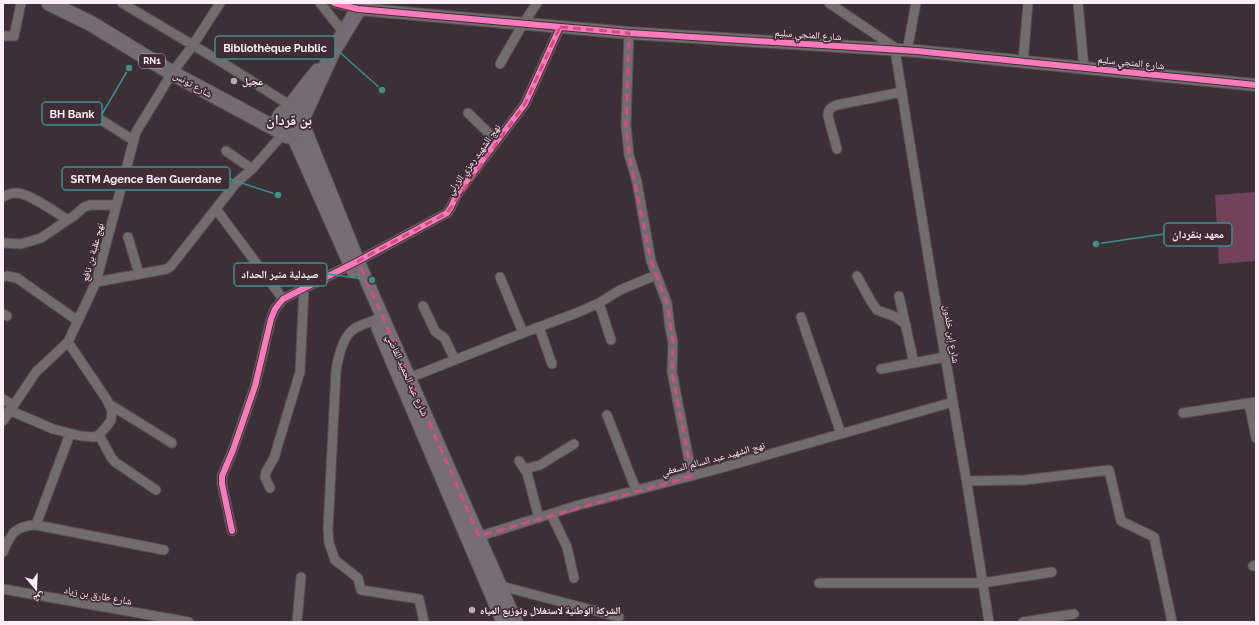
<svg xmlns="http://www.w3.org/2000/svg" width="1259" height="625" viewBox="0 0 1259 625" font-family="Raleway,'Noto Naskh Arabic',sans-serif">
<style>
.green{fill:#72415a}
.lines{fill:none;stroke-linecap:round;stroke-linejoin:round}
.minor-casing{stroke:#564c51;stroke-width:11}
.tertiary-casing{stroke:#564c51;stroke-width:14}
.secondary-casing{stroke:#564c51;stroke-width:15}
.primary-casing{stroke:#564c51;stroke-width:17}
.minor{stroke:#726c6f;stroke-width:9}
.tertiary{stroke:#726c6f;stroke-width:12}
.secondary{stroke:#766e72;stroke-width:13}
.primary{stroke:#756c71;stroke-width:15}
.cycleway-casing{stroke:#402c35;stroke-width:8}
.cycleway{stroke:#fd7abc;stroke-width:6}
.marked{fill:none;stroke:#d14e82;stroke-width:3;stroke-dasharray:8 5;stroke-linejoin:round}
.poi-dot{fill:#b9acb2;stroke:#402c35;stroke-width:1.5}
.labels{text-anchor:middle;stroke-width:3.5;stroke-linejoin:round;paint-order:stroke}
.shield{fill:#402c35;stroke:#c4b4bb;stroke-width:1}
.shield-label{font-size:9px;font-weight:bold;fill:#fdeff5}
.street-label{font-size:10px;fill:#fdeff5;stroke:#402c35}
.poi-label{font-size:10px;font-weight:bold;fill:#fdeff5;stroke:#402c35;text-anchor:start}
.district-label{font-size:14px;font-weight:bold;fill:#fdeff5;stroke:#402c35}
.leader{fill:none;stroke:#3f8e89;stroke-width:1.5}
.callout-dot{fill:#3f8e89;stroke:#402c35;stroke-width:1.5}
.callout{fill:#402c35;stroke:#3f8e89;stroke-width:1.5}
.callout-label{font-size:11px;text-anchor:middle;font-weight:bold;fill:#fdeff5}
</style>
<rect width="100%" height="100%" fill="#3c3036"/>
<path class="green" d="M1256,192v69l-37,3 -4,-69z"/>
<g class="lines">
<defs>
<path id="minor" d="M122,3l101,60 68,43
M320,3l24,30
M334,3l24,6
M829,3l68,46
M1078,3l6,65
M629,33l-3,92 3,30 8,27 14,79 16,42 3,25 3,14 -1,30 20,104
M3,36h11l7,-33
M895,50l35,218 37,216 22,138
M907,51l9,-48
M1023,62l5,-59
M500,64l23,-40 14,-21
M72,108l23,8 38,24
M468,113l29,28
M837,149l-9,-33c0,-7 3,-9 9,-11l65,-13
M226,151l26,18
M3,197c4,-3 10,-4 15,-4 14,2 37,19 50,27
M216,209l67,90
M128,237l11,37
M3,243l18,1 20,-6 34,-23 9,-8 6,-2h26
M857,276l15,27 5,7 19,7 10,8
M3,277l4,-1 10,2 61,43
M500,277l23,56
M96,282l71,-13 4,-3 65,-83 16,-14 31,-35
M899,296l15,67
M599,303l12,37
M423,306l12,25c3,4 7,4 10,8l10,21
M3,314l4,2
M801,317l40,117
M375,320c-7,3 -15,5 -21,9 -12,8 -16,29 -18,42l-8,158 1,14 6,17 23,18 3,12 58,9 5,23
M539,327l13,37
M881,369l64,-12
M404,380l119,-47 56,-21 20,-9 21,-13 36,-15
M3,399l10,6
M1249,403l7,35
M109,404l63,39
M9,410l44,19 28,7 13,1 5,-2 8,-9 4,-6 1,-9 -5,-11 -39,-58
M1183,413l73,-11
M607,415l29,75
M3,421l33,-49 32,-30 28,-60 40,-150 36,-59 21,-28 27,-42
M99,435l12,22 4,5 41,28
M519,461l8,12 12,45
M524,469l16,-4 34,-21
M967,481l57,-1 85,-10 12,51 33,16 18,85
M270,488l-5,-11 1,-5 8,-14 26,-86 4,-84
M551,514l16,33 7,31
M36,525l34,-91
M232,531l-10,-47v-8l11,-26 22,-64 16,-67 4,-10 8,-10 75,-38 89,-48 4,-6 6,-13 68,-90 35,-77
M474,538l105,-33 135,-35 239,-68
M3,552c8,-18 11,-26 33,-27l128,25
M1253,566l3,-1
M819,583h164l69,-11
M501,586l118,31
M3,589l186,33
M297,622l4,-45
M1023,622l51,-8"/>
<path id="tertiary" d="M358,9l271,24 288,18 339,34"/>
<path id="secondary" d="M304,127l54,134 158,361
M293,136l60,135
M378,328l125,294"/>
<path id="primary" d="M49,3l41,20 82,50 108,58
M278 123a13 13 0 1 1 26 0a13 13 0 1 1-26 0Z
M287,110l31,-39
M303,117l30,-66 29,-48"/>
</defs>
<use href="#minor" class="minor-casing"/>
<use href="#tertiary" class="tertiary-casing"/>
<use href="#secondary" class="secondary-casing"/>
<use href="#primary" class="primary-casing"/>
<use href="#minor" class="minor"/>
<use href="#tertiary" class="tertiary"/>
<use href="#secondary" class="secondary"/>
<use href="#primary" class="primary"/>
<defs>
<path id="cycleway" d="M334,3l24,6 271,24 288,18 339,34
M232,531l-10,-47v-8l11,-26 22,-64 16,-67 4,-10 8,-10 75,-38 89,-48 4,-6 6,-13 68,-90 35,-77"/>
</defs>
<use href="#cycleway" class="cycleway-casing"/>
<use href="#cycleway" class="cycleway"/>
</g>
<path class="marked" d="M560,27l69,6 -3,92 3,30 22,106 16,42 6,39 -1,30 20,104 -213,60 -121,-275 89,-48 78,-109z"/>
<g class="poi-dot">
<circle cx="234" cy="81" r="4"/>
<circle cx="472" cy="610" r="4"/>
</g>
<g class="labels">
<rect class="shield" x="139" y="54" width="26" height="14" rx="3"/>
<g class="shield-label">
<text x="152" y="64">RN1</text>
</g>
<g class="street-label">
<text transform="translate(808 34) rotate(4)" y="4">شارع المنجي سليم</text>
<text transform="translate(1131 62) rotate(6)" y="4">شارع المنجي سليم</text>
<text transform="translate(193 84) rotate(29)" y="4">شارع تونس</text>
<text transform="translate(473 159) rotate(-54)" y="4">نهج الشهيد رمزي الزرلي</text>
<text transform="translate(92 252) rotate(-75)" y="4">نهج عقبة بن نافع</text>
<text transform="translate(952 334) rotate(81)" y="4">شارع إبن خلدون</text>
<text transform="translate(408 375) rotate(66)" y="4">شارع عبد الحميد القاضي</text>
<text transform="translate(713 458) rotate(-15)" y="4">نهج الشهيد عبد السالم السعفي</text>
<text transform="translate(98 595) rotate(10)" y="4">شارع طارق بن زياد</text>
</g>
<g class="poi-label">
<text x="242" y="85">عجيل</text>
<text x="480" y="614">الشركة الوطنية لاستغلال وتوزيع المياه</text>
</g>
<g class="district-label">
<text x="289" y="125">بن قردان</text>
</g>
</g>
<path class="leader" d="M382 90L335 48M129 68L102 114M278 195L230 179M1096 244L1164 234M372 280L327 274"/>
<g class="callout-dot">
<circle cx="382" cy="90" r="4"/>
<circle cx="129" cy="68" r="4"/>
<circle cx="278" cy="195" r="4"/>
<circle cx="1096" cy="244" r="4"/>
<circle cx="372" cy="280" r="4"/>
</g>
<g class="callout">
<rect x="215" y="36" width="120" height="23" rx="4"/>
<rect x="42" y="102" width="60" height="23" rx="4"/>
<rect x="62" y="167" width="168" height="23" rx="4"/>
<rect x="1164" y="223" width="68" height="23" rx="4"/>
<rect x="234" y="263" width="93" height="23" rx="4"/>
</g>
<g class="callout-label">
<text x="275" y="52">Bibliothèque Public</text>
<text x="72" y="118">BH Bank</text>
<text x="146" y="183">SRTM Agence Ben Guerdane</text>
<text x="1198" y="238">معهد بنقردان</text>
<text x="280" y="278">صيدلية منير الحداد</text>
</g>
<rect width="1259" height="625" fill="none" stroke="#fdeff5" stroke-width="8"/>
<g transform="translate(36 589) rotate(161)" stroke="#402c35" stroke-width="3" paint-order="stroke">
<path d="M0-3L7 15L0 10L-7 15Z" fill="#fdeff5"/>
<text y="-6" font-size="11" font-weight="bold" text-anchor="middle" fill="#fdeff5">ش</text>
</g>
</svg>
